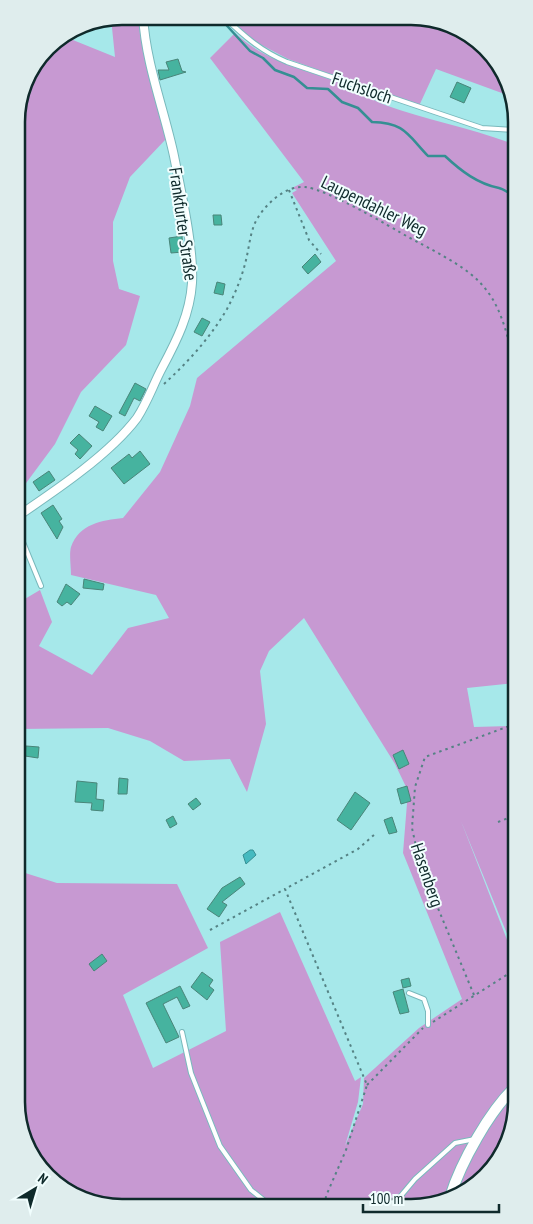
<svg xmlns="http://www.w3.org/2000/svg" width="533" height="1224" viewBox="0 0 533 1224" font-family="'PT Sans Narrow',sans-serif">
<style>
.built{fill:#8fdbde}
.green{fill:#c799d2}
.water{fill:#45bac0;stroke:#358f93}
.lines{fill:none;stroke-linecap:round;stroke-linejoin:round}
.stream{stroke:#358f93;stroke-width:2.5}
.building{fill:#46b39f;stroke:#498579}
.service-casing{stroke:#79b9bc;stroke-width:6}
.minor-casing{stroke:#79b9bc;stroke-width:10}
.tertiary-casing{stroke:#79b9bc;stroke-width:12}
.path{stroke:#558284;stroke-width:2;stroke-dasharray:2.5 4;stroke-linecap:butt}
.service{stroke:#fff;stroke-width:4}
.minor{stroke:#fff;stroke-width:8}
.tertiary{stroke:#fff;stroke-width:10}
.labels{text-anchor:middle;stroke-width:4;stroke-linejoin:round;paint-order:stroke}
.street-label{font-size:18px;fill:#0f2a2b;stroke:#f1fefe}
.rim{fill:none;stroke:#0f2a2b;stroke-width:2.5}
</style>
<rect width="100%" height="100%" fill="#a6e8ea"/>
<path class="built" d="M33,67l-2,26 -8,-1 4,-17z"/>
<path class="green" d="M122,16h17l1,19 26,104 -36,38 -17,45v39l6,28 21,7 -14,49 -45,47 -26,52 -37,50 -1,-380 6,-22 8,1 2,-26 19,-24 11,-7 52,21 -4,-39z
M230,17l202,1 54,29 27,50 -77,-28 -17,37 -131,-47 -38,-20z
M235,33c35,32 71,36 113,53 12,5 24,14 37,19 42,15 86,23 128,39l2,539 -48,5 7,39 41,-1 1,230 -55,-135 55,142v9l-6,3 6,-2 1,137 -26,62 -53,32 -337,2 -49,-25 -32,-52 -1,-260 3,3 35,11 120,1 31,64 -85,47 30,73 73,-37 -6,-89 60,-30 75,169 6,-4 -3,25 -13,44 18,-42 1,-26 55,-50 43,-29 -59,-146 5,-62 -13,-27 -91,-146 -35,33 -9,20 6,53 -19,68 -17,-33 -46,2 -34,-20 -42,-13 -90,1v-126l22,-13 12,32 -13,24 53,29 36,-47 41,-10 -13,-23 -85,-20c0,-9 -2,-21 0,-28 8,-23 31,-27 52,-29l37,-46 30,-66 7,-28 139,-117 -44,-68 5,-3 -5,-2 12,-6 -94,-124z"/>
<path class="water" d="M250,850h3l3,5 -10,9 -3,-9z"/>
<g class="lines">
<path class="stream" d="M219,17l31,34 13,7 12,12 19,7 13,11 21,1 14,13 16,6 14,14c33,1 35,12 56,34h17c16,15 33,28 54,32 5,1 10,6 15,7
M491,1171l1,-7 4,-6"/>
</g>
<path class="building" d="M178,59l4,12 4,1 -26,8 -2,-10h11l-3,-8z
M457,82l14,6 -7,15 -14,-6z
M213,215h8l1,10h-8z
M182,236l1,16 -12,1 -2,-15z
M315,254l6,8 -13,12 -6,-7z
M217,282l8,2 -2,11 -9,-2z
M202,318l8,4 -8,14 -8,-4z
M135,383l11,6 -6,12 -6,-3 -9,18 -6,-3z
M95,406l17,10 -9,15 -7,-4 3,-5 -10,-6z
M79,434l13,12 -12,13 -5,-5 3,-4 -8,-7z
M140,451l10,13 -26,20 -13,-16 18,-14 3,4z
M49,471l6,9 -16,11 -6,-9z
M53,505l9,14 -3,2 4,6 -6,12 -16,-26z
M84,579l20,5 -1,6 -20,-2z
M66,584l14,10 -9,11 -4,-3 -5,4 -5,-4z
M26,746l13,1 -1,11 -13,-2z
M403,750l6,14 -10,5 -6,-14z
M119,778l9,1 -1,15h-9z
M77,781l20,2 -1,16 8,1 -1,11 -12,-1 1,-7 -17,-1z
M407,786l4,15 -10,3 -4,-15z
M355,792l15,11 -19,27 -14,-10z
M196,798l5,6 -8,6 -5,-6z
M173,816l4,8 -7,4 -4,-8z
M392,817l5,15 -8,2 -5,-14z
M240,877l5,7 -23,18 5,3 -8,12 -12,-8 15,-21z
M102,954l5,7 -13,10 -5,-7z
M202,972l11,8 -4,6 5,4 -7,10 -16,-13z
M409,978l2,8 -8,2 -2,-8z
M180,986l10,20 -7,3 -6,-12 -14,7 16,33 -13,6 -20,-40z
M403,989l6,23 -9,2 -7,-22z"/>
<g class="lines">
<defs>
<path id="service" d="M224,17c20,19 37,34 63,45l195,66 31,2
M18,530l23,56
M409,993l15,6 4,12v14
M182,1032l9,41 29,73 31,44 19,15
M394,1204l21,-25 40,-36 20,-4"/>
<path id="minor" d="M18,516c37,-25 92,-62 119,-98 11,-17 16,-33 25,-50 15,-28 28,-54 30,-85 2,-35 -11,-91 -18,-127 -10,-47 -28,-91 -31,-140"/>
<path id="tertiary" d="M450,1197c11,-35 40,-87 66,-111"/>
</defs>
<use href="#service" class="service-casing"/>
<use href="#minor" class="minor-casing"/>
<use href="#tertiary" class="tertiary-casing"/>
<path class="path" d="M289,190l20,50 12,14
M164,384c24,-22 46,-46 63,-75 8,-15 15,-32 19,-49 3,-12 4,-26 9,-37 8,-17 30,-38 50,-36 24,3 82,38 105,51 70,37 88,46 104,127
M498,822l18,-7
M210,930l75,-41
M474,995l-54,-130 -8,-37 3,-41 10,-30 90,-33
M433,1022l83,-53
M367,1085l56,-57
M325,1205l1,-9 20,-46 21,-65 -82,-196 73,-40 17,-15"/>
<use href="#service" class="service"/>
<use href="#minor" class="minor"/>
<use href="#tertiary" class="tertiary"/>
</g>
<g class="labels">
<g class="street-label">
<text transform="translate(362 88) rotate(19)" y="6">Fuchsloch</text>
<text transform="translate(374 206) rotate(26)" y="6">Laupendahler Weg</text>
<text transform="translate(183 224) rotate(82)" y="6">Frankfurter Straße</text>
<text transform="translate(427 875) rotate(71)" y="6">Hasenberg</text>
</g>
</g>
<path d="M0 0H533V1224H0ZM122 25H411A97 97 0 0 1 508 122V1102A97 97 0 0 1 411 1199H122A97 97 0 0 1 25 1102V122A97 97 0 0 1 122 25Z" fill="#dfeded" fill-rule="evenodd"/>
<path class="rim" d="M122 25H411A97 97 0 0 1 508 122V1102A97 97 0 0 1 411 1199H122A97 97 0 0 1 25 1102V122A97 97 0 0 1 122 25Z"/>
<g transform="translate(35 1189) rotate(38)" stroke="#f1fefe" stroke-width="4" paint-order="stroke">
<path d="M0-4L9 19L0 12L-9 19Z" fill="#0f2a2b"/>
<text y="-8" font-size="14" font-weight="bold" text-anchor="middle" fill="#0f2a2b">N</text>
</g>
<path d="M363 1204v8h136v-8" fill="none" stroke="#0f2a2b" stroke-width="2.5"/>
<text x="370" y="1204" font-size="15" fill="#0f2a2b" stroke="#f1fefe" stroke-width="4" paint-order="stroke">100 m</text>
</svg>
